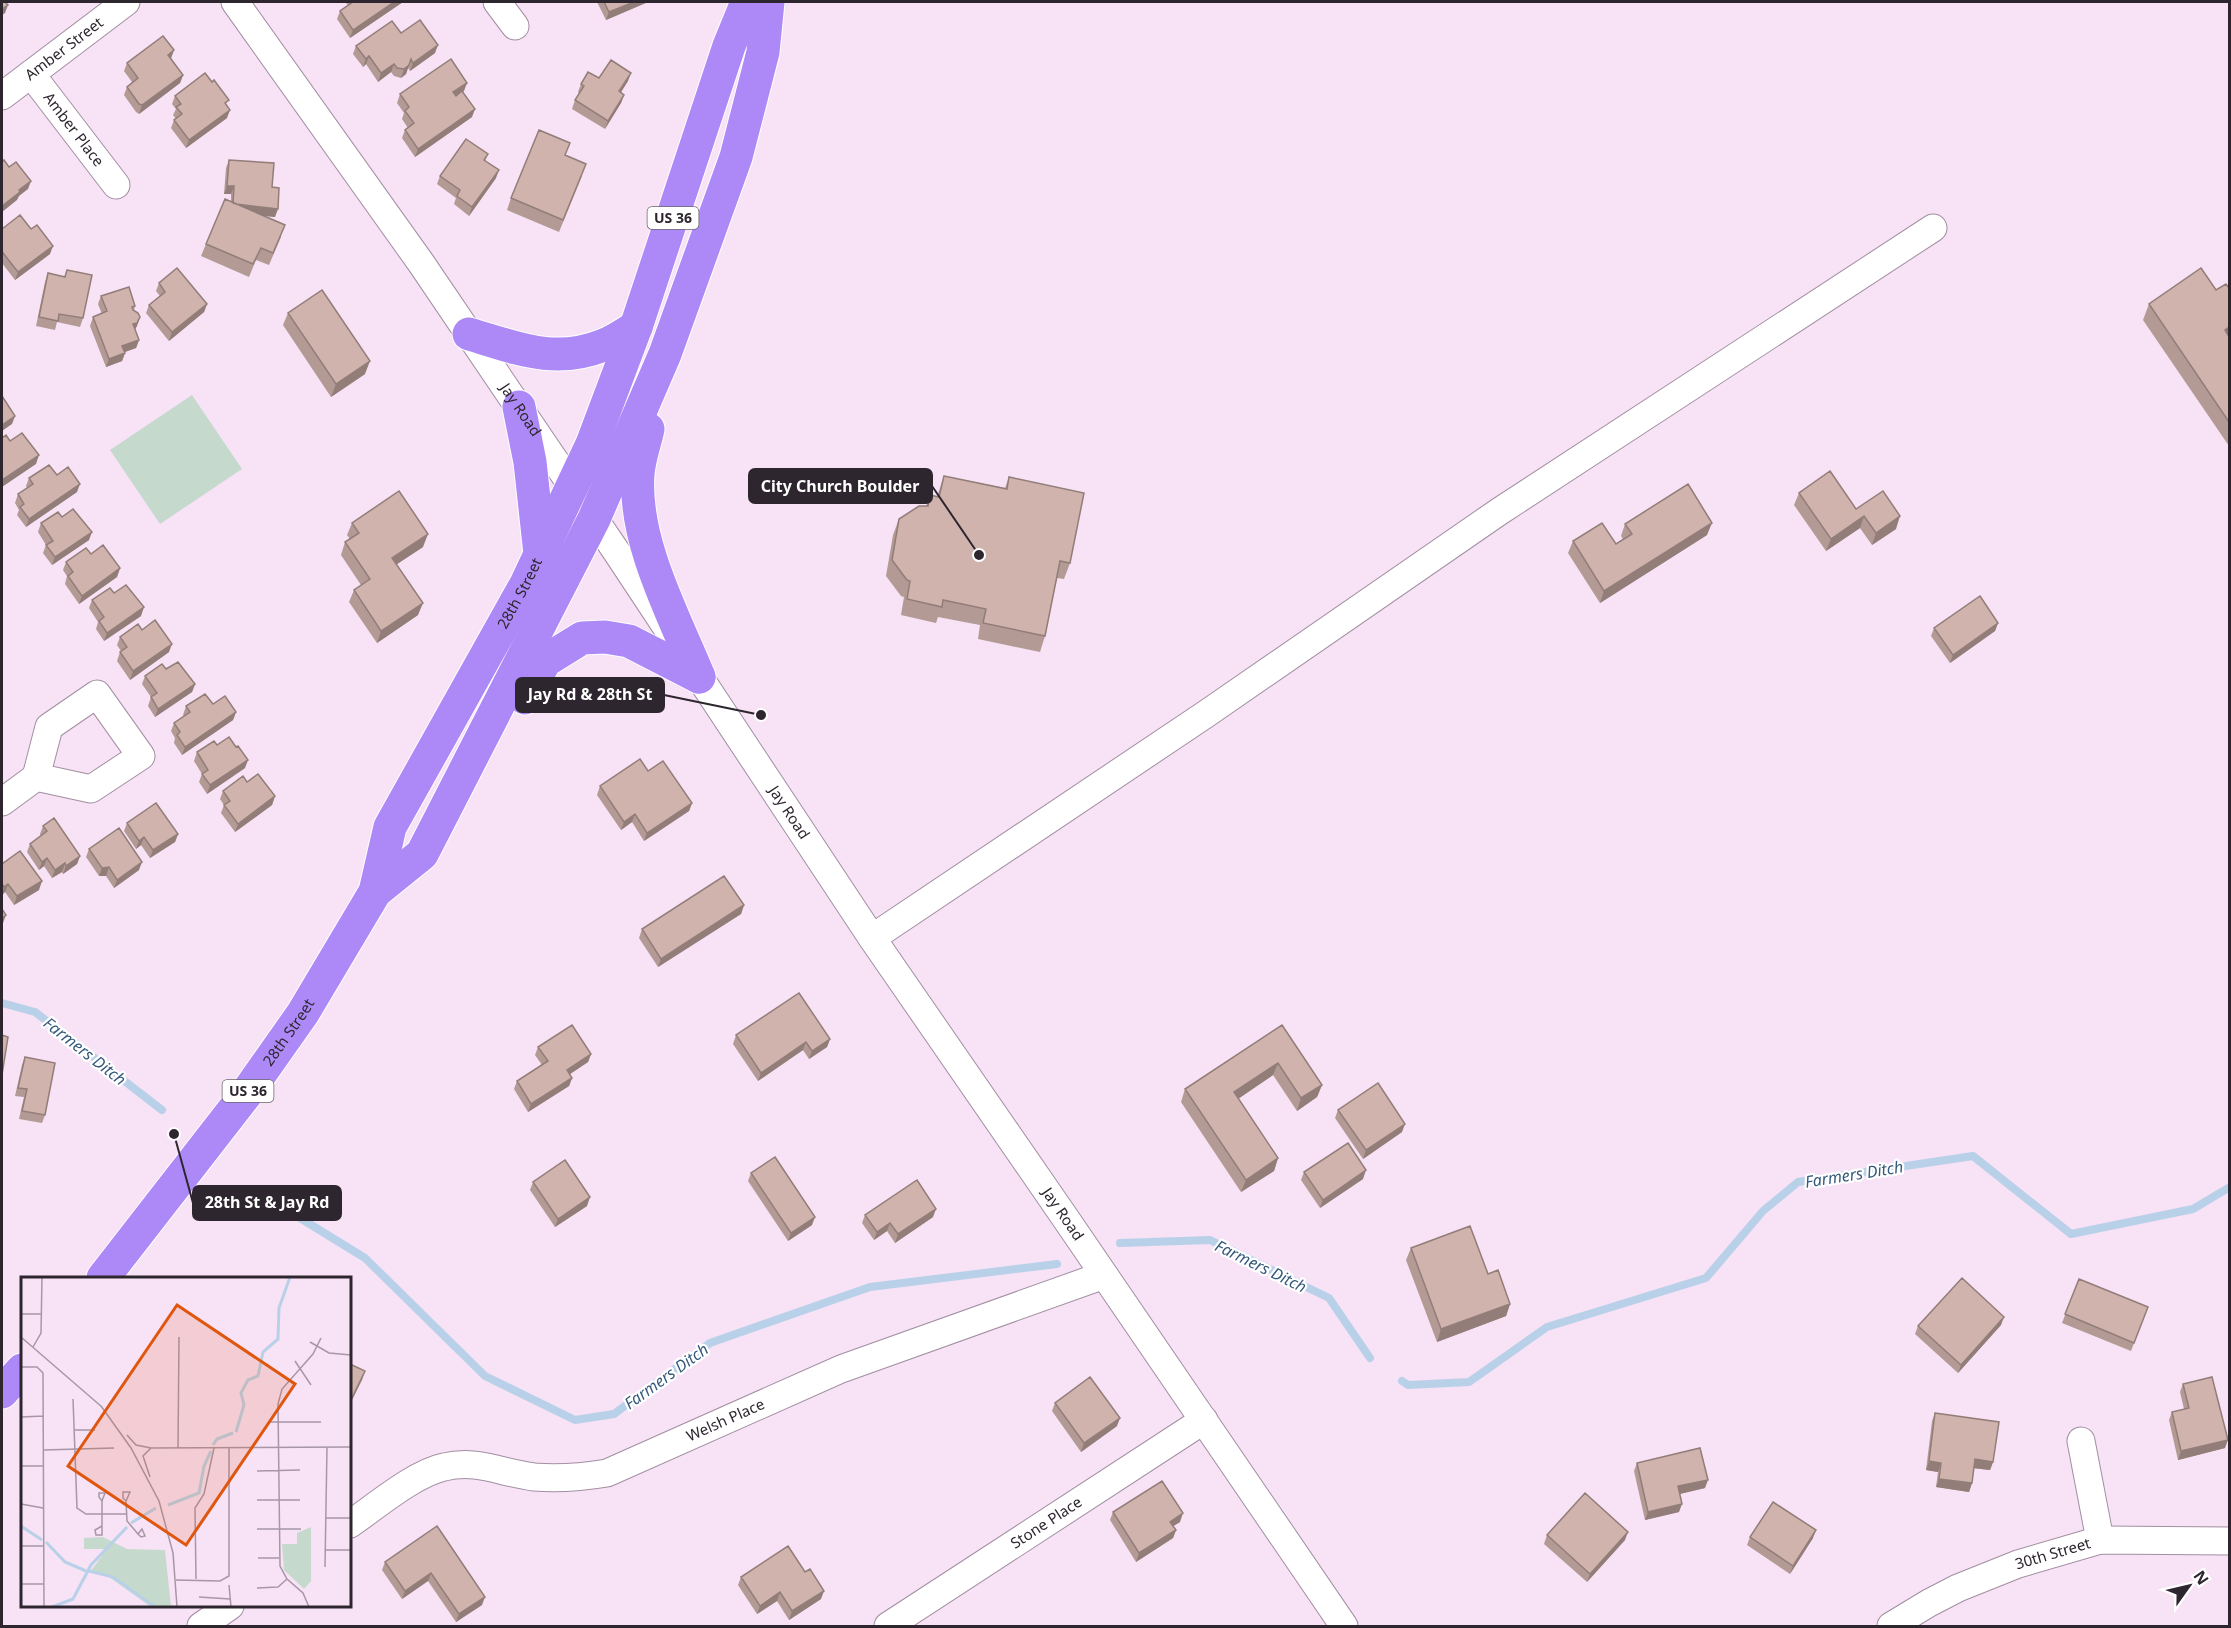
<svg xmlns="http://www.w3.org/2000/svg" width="2231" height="1628" viewBox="0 0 2231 1628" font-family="'Noto Sans',sans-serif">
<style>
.green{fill:#c5dacd}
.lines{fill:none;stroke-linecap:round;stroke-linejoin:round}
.stream{stroke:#b9d1e8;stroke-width:8}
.minor-casing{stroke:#a28fa1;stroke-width:29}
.highway-casing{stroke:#fff;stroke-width:35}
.minor{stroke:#fff;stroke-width:27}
.highway{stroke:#ad89f8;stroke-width:33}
.wall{fill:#b39a95}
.shaded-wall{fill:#927d79}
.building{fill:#d0b3ad;stroke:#927d79;stroke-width:1.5}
.labels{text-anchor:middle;stroke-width:4.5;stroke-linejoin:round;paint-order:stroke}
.shield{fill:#fff;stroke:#6d676d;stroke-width:1.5}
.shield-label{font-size:14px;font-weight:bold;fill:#2e262e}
.street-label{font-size:15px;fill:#2e262e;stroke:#fff}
.water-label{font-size:16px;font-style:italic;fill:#33587a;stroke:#fff}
.inset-river{fill:none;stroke:#b9d1e8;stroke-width:3}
.inset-road{fill:none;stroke:#a797a6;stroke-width:1.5}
.view{fill:#df560e;fill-opacity:0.15;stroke:#df560e;stroke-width:3}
.inset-edge{fill:none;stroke:#2e262e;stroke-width:3}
.leader{fill:none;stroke:#2e262e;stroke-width:2}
.callout-dot{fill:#2e262e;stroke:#fff;stroke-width:2}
.callout{fill:#2e262e;stroke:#2e262e;stroke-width:2}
.callout-label{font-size:16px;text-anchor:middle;font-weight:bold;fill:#fff}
</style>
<rect width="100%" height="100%" fill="#f7e2f6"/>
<path class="green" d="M192,395l50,74 -82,55 -50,-74z"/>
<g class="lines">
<path class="stream" d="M2,1003l33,9 127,98
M269,1199l96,59 120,118 90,44 39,-6 96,-71 160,-56 187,-23
M1120,1243l90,-3 119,58 41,60
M1402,1381l6,4 61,-3 78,-55 159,-49 57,-67 35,-29 175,-26 98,78 122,-25 37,-22"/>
<defs>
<g id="minor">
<path id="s1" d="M235,2l186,261 195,288 256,387 194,281 278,407"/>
<path d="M497,2l18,24"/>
<path id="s2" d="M31,74l85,111"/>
<path id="s3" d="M2,96l124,-94"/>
<path d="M97,694l44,62 -50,33 -55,-12 13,-50z"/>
<path d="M2,802l34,-25"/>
<path d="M872,938l334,-224 294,-203 433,-283"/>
<path d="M2081,1441l19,99"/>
<path id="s4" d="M350,1524c25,-17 65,-51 94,-57 34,-8 57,6 90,10 25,2 49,0 73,-4l234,-104 263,-94"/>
<path d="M201,1626l29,-20"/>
<path id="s5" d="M888,1626l316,-206"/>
<path id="s6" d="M1891,1626l38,-23 29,-15 60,-24 82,-24 130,1"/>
</g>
<g id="highway">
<path d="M469,334c48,14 85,31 135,11 11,-4 22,-12 32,-18"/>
<path d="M519,407l11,55 10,92"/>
<path d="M648,429c-3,14 -9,30 -10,45 -5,67 36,142 61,203"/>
<path d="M525,698l20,-37 37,-23 23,-1 24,4 70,36"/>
<path d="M375,892l47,-38 172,-335 71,-165 71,-197 27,-105 5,-50"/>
<path id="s7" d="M103,1278l143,-184 57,-81 72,-121 15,-65 136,-243 66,-140 44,-117 93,-281 18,-44"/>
<path d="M2,1392l20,-22"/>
</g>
</defs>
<use href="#minor" class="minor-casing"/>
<use href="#highway" class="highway-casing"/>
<use href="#minor" class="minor"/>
<use href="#highway" class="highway"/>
</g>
<path class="wall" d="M345,2h58l-53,36 -13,-19 3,-8 8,-6z
M597,2h51l-42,18z
M401,33l34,20 -25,18 -2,-3 -2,6 -5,4 -7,-2 -3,-4 -13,10 -12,-18 -3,3 -10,-13 3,-8z
M174,50l-3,8 12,17 -3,8 -41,31 -3,-2 -12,-17 3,-8 5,-5 -8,-11 3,-8z
M599,78l29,3 -7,11 3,3 -3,8 -16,26 -33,-20 3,-9 4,-7 -1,-1 3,-8z
M212,82l15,23v13l-41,30 -15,-20 3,-8 2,-1 -3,-4 3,-6 -4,-5 3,-8z
M464,91l-1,1 9,25 -57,40 -13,-19 3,-8 3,-2 -6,-9 2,-6 -7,-10 3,-9z
M488,154l-3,7 11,17 -27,38 -15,-12 2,-6 -19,-14 3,-8z
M566,156l16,20 -23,56 -52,-22 4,-12z
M229,160l43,27 3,30 -11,-1 17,21 -12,28 -13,-5 -7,17 -48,-21 5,-12 25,-42v-8h-7l2,-26z
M2,229l48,25 -35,26 -13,-17z
M67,270l16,48 -3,9 -23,-5 -2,8 -19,-4 9,-44 3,-9 16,4z
M159,283l48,21 -3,8 -35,29 -23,-28 3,-8 11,-9 -4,-5z
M2229,288v158l-86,-126 6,-16z
M101,296l34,10 -1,4 3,16 -2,3 4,11 -3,8 -11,4v1l-3,8 -16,6 -16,-41 3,-9 9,-3 -4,-10z
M288,313l77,61 -34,23 -48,-72z
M57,475l20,17 -51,35 -9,-12 2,-5 -4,-7 3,-9 9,-6 -1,-2 3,-8z
M944,476l61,12 4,-11 61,86 -6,16 -7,-1 -12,58 -5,16 -62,-13 2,-14 -42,-8 -2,6 -35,-8 3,-18 -3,-1 -15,-20 7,-41 6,-16 27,-13 4,-11 7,2z
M1799,493l57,16 40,20 -24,16 -12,-17 -34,23 -32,-46z
M62,517l27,23 -37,25 -9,-12 3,-8 -8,-13 3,-9z
M352,523l71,24 -26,17 21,51 -41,28 -28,-41 5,-12 7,-5 -20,-30 4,-13 5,-3 -3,-4z
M1625,524l82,11 -107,68 -32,-50 5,-12 43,3 7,-5 -2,-3z
M91,554l29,14 -3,9 -38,27 -14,-20 2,-8 -4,-6 3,-8z
M114,593l27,23 -37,25 -8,-12 2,-7 -9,-14 3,-8z
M1998,623l-3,8 -45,32 -19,-27 3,-8z
M142,630l27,22 -39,28 -13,-19 3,-9 1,-1 -4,-6 3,-8z
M166,669l29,15 -3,8 -37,25 -7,-11 3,-9 -9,-13 3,-8z
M213,704l23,8 -3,8 -51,35 -8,-12 1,-5 -4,-7 3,-8 10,-7 -1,-1 3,-9z
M217,745l19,2 9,21 -38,26 -8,-12 3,-8 -8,-13 3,-9z
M648,771l44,32 -3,8 -45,30 -12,-19 -11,8 -24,-35 3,-9z
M247,782l28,14 -3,9 -37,27 -14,-19 3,-8 -4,-6 3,-8z
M127,823l51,11 -3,8 -25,16 -9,-13 -5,4 -12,-18z
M43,826l37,30 -3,8 -14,10 -1,-2 -10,6 -8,-12 -5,4 -12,-18 3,-8 11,-8 -1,-2z
M89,849l50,21 -25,18 -8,-12h-7l-13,-19z
M2,864l37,26 -25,15 -9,-13 -3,3z
M744,905l-3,9 -83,53 -19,-29 3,-9z
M1282,1025l40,60 -5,12 -20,14 -24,-36 -35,24 40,59 -4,13 -33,21 -60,-90 4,-13z
M736,1035l94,4 -3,8 -18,12 -6,-9 -45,31 -25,-37z
M538,1047l53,7 -3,8 -18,12 2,4 -3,8 -41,26 -14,-23 3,-8 25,-16 -7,-10z
M25,1057l20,58 -3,8 -23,-4 5,-22 -9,-1 7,-31z
M1338,1110l64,22 -39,27 -28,-41z
M1304,1172l59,7 -43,29 -19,-28z
M751,1173l61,52 -24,16 -40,-60z
M533,1182l54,24 -32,21 -25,-37z
M865,1215l68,2 -38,26 -8,-12 -13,9 -12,-17z
M1411,1248l77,26 22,30 -4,12 -69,26 -31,-82z
M2079,1279l69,28 -17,44 -69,-28z
M2001,1325l-43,48 -43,-39 3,-8z
M2183,1384l42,64 -47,12 -9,-40 3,-8 12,-3 -4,-17z
M1055,1403l62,23 -36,26 -29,-41z
M1935,1413l58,49 -3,8 -16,-2 -2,15 -3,9 -33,-5 2,-15 -12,-2 6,-49z
M1637,1463l68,25 -25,6 -1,18 -34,8 -11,-49z
M1113,1512l67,10 -7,4 3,4 -3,8 -37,24 -26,-42z
M437,1526l45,79 -26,17 -28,-41 -26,18 -20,-29 3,-8z
M1547,1535l78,5 -38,42 -43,-38z
M1750,1537l63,1 -23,36 -43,-29z
M805,1572l16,27 -32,21 -12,-19 -20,13 -19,-29 3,-8z"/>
<path class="shaded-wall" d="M394,2h9l-53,36 3,-8z
M634,2h14l-42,18 3,-8z
M8,5l-3,8 -3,2v-6z
M438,45l-3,8 -25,18 3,-8z
M174,50l-3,8 -3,-3z
M369,56l-3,8 -3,3 3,-8z
M394,64l-3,8 -13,10 3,-9z
M409,65l-3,9 -5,4 3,-9z
M631,73l-3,8 -12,19 3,-9z
M183,75l-3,8 -41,31 3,-9z
M467,83l-3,8 -14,9 3,-8z
M624,95l-3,8 -16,26 3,-8z
M475,109l-3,8 -57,40 3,-8z
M230,110l-3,8 -41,30 3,-8z
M499,170l-3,8 -27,38 3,-9z
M31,181l-3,8 -9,7 -2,4 -15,12v-6l17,-16z
M227,186h7l-3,8h-7z
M233,204l45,5 -3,8 -45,-5z
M53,246l-3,8 -35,26 3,-8z
M207,304l-3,8 -35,29 3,-9z
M140,317l-3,9 -3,5 -1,-7z
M2229,327v12l-4,-9z
M139,340l-3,8 -17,6 3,-8z
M125,353l-3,8 -16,6 3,-8z
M370,361l-5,13 -34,23 5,-13z
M15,416l-3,8 -10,7v-6z
M39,455l-3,9 -34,23v-7z
M80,484l-3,8 -51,35 3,-8z
M1864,516l-4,12 -34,23 5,-12z
M1900,516l-4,13 -24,16 4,-12z
M1712,523l-5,12 -107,68 4,-12z
M92,532l-3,8 -37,25 3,-8z
M428,534l-5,13 -35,23 4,-12z
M120,568l-3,9 -38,27 3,-8z
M423,603l-5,12 -41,28 4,-12z
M144,607l-3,9 -37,25 3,-8z
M1998,623l-3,8 -45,32 3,-8z
M172,644l-3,8 -39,28 3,-9z
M195,684l-3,8 -37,25 3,-8z
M236,712l-3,8 -51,35 3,-8z
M248,760l-3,8 -38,26 3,-9z
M275,796l-3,9 -37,27 3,-8z
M692,803l-3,8 -45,30 3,-8z
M635,814l-3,8 -11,8 3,-8z
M178,834l-3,8 -25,16 3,-8z
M144,837l-3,8 -5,4 3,-8z
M80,856l-3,8 -14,10 3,-8z
M47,858l-3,8 -5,4 3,-8z
M142,862l-3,8 -25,18 3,-8z
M65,863l-3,9 -10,6 3,-8z
M109,867l-3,9h-7l3,-8z
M42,881l-3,9 -25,15 3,-9z
M8,884l-3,8 -3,3 2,-8z
M744,905l-3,9 -83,53 3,-8z
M6,915l-3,8 -1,1v-6z
M830,1039l-3,8 -18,12 3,-8z
M806,1042l-3,8 -45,31 3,-8z
M591,1054l-3,8 -24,16 3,-8z
M1278,1063l-5,12 -44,30 5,-13z
M572,1078l-3,8 -41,26 3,-8z
M1322,1085l-5,12 -20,14 4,-13z
M1405,1124l-3,8 -39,27 3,-9z
M1278,1158l-4,13 -33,21 5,-12z
M1366,1170l-3,9 -43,29 3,-8z
M590,1197l-3,9 -32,21 3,-8z
M936,1209l-3,8 -38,26 3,-9z
M815,1217l-3,8 -24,16 3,-8z
M890,1223l-3,8 -13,9 3,-8z
M1510,1304l-4,12 -69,26 4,-13z
M2004,1317l-3,8 -43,48 3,-8z
M365,1371l-3,9 -12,24v-2z
M1120,1418l-3,8 -36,26 3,-9z
M2228,1440l-3,8 -47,12 3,-9z
M1975,1459l18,3 -3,8 -18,-2z
M1929,1461l12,2 -3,9 -12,-2z
M1939,1479l33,4 -3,9 -33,-5z
M1708,1480l-3,8 -30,7 3,-9z
M1682,1504l-3,8 -34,8 3,-8z
M1183,1513l-3,9 -13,8 3,-8z
M1176,1530l-3,8 -37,24 3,-9z
M1816,1530l-3,8 -23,36 3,-8z
M1628,1532l-3,8 -38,42 3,-8z
M431,1573l-3,8 -26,18 3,-8z
M824,1591l-3,8 -32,21 3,-9z
M780,1592l-3,9 -20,13 3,-8z
M485,1597l-3,8 -26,17 3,-8z"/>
<path class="building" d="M2,2h3l3,3 -6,4z
M353,2h41l-41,28 -13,-19z
M604,2h30l-25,10z
M420,20l18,25 -25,18 -2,-4 -2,6 -5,4 -7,-1 -3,-4 -13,9 -12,-17 -3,3 -10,-13 36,-25 9,12z
M163,36l11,14 -6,5 15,20 -41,30 -3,-1 -12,-17 11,-9 -11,-15z
M451,59l16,24 -14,9 3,4 6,-5 13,18 -57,40 -13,-19 9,-7 -9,-12 4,-4 -9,-13z
M611,60l20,13 -12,18 5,4 -16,26 -33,-21 9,-14 -3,-2 7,-12 11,6z
M205,73l7,9 2,-2 15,20 -4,3 5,7 -41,30 -15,-20 8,-6 -6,-7 5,-3 -6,-8z
M539,130l31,13 -5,12 21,9 -23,56 -52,-22z
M466,139l22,15 -4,6 15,10 -27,37 -15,-11 3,-6 -20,-14z
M4,160l5,7 7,-5 15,19 -12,9 1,2 -18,14v-44z
M229,160l45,3 -2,24 7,1 -1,21 -42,-5 -3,-1 1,-17h-7z
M225,199l60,26 -12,28 -12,-5 -8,16 -47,-20z
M20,215l11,14 6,-4 16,21 -35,26 -15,-19 -1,1v-25z
M177,268l30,36 -35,28 -23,-27 16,-13 -6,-9z
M2201,268l15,22 10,-6 3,4v39l-4,3 4,7v85l-80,-118z
M67,270l25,5 -9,43 -24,-4 -1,7 -19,-4 9,-44 17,4z
M129,287l6,19 -3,1 1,3 5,3 2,4 -3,6 -4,1 6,16 -17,6 3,7 -16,6 -16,-42 14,-6 -6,-15z
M322,290l48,71 -34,23 -48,-71z
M2,396l13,20 -13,9z
M22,433l17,22 -37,25v-42l4,-3 4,6z
M49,465l8,10 11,-8 12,17 -51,35 -9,-12 4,-3 -6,-10 15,-10 -4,-6z
M1830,471l26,38 27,-18 17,25 -24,17 -12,-17 -33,23 -32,-46z
M944,476l63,13 2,-12 75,16 -14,70 -10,-2 -15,75 -62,-13 3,-14 -43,-9 -1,7 -35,-8 3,-18 -3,-1 -15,-20 7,-41 20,-13h9l2,-11 9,2z
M1688,484l24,39 -108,68 -31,-50 29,-18 14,21 16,-10 -7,-10z
M399,491l29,43 -36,24 31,45 -42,28 -27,-41 16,-11 -25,-37 14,-9 -7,-10z
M73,509l19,23 -37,25 -9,-12 7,-4 -12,-18 17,-11 4,5z
M103,545l17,23 -38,28 -14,-20 5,-4 -7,-10 20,-14 5,6z
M126,585l18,22 -37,26 -8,-12 5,-4 -12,-17 18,-12 4,5z
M1980,596l18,27 -45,32 -19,-27z
M155,620l17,24 -39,27 -13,-19 7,-5 -7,-10 18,-13 4,6z
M178,662l17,22 -37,25 -7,-12 6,-4 -12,-17 17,-12 4,5z
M205,694l8,10 12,-8 11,16 -51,35 -8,-12 3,-3 -6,-9 16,-11 -4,-6z
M229,737l7,10 2,-1 10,14 -38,25 -8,-11 6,-4 -11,-18 17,-11 3,4z
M640,759l8,12 15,-10 29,42 -45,30 -12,-19 -11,8 -24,-36z
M258,774l17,22 -37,28 -14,-19 6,-4 -7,-10 20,-15 4,6z
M156,803l22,31 -25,16 -9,-13 -5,4 -12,-18z
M54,818l26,38 -14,10 -1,-3 -10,7 -8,-12 -5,4 -12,-18 17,-13 -4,-5z
M119,828l23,34 -25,18 -8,-13 -7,1 -13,-19z
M20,851l22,30 -25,15 -9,-12 -4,3 -2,-3v-20z
M724,876l20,29 -83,54 -19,-30z
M2,909l4,6 -4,3z
M799,993l31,46 -18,12 -6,-9 -45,31 -25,-38z
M572,1025l19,29 -24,16 5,8 -41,26 -14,-23 31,-20 -10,-14z
M1282,1025l40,60 -21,13 -23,-35 -44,29 44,66 -32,22 -61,-91z
M2,1035l6,2 -6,38z
M25,1057l30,6 -10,52 -23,-4 5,-22 -9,-1z
M1378,1083l27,41 -39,26 -28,-40z
M1348,1143l18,27 -43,30 -19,-28z
M775,1157l40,60 -24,16 -40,-60z
M565,1160l25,37 -32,22 -25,-37z
M917,1180l19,29 -38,25 -8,-11 -13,9 -12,-17z
M1470,1226l18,48 10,-4 12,34 -69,25 -30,-81z
M1962,1278l42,39 -43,48 -43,-39z
M2079,1279l69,28 -14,36 -69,-29z
M350,1364l15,7 -15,31z
M1090,1377l30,41 -36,25 -29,-40z
M2212,1377l16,63 -47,11 -9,-39 17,-4 -6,-24z
M1935,1413l64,9 -6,40 -18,-3 -3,24 -33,-4 2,-16 -12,-2z
M1700,1448l8,32 -30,6 4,18 -34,8 -11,-49z
M1162,1481l21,32 -13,9 6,8 -37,23 -26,-41z
M1585,1493l43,39 -38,42 -43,-39z
M1773,1502l43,28 -23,36 -43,-29z
M437,1526l48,71 -26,17 -28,-41 -26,18 -20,-29z
M788,1546l17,26 5,-3 14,22 -32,20 -12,-19 -20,14 -19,-29z"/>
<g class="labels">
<g class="shield">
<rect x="647.5" y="207" width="51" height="22" rx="4.5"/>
<rect x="222.5" y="1080" width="51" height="22" rx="4.5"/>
</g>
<g class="shield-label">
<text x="673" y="223">US 36</text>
<text x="248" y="1096">US 36</text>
</g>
<g class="street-label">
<text dy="5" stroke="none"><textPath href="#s3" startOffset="78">Amber Street</textPath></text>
<text dy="5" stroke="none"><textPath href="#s2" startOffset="70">Amber Place</textPath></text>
<text dy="5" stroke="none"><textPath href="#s1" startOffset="498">Jay Road</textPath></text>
<text dy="5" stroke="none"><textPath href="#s7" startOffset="807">28th Street</textPath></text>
<text dy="5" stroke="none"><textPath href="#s1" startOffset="982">Jay Road</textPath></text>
<text dy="5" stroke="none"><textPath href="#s7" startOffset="308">28th Street</textPath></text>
<text dy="5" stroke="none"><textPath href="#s1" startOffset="1468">Jay Road</textPath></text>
<text dy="5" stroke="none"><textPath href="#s4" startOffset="405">Welsh Place</textPath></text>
<text dy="5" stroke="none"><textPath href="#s5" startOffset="189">Stone Place</textPath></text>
<text dy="5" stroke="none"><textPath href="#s6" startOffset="178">30th Street</textPath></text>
</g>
<g class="water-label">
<text transform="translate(85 1051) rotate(38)" y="6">Farmers Ditch</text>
<text transform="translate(1854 1174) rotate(-9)" y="6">Farmers Ditch</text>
<text transform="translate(1261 1266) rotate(26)" y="6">Farmers Ditch</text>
<text transform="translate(666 1376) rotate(-36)" y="6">Farmers Ditch</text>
</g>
</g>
<g transform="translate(21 1277)">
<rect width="330" height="330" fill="#f7e2f6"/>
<path d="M290,250v54l-7,8 -20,-19 -2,-26h15v-11zM82,260l24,12 38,1 6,57h-20l-42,-30 -19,-5 17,-23h-23v-11z" fill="#c5dacd"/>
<path class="inset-river" d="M215,155l8,-27 -3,-12 7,-13 10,-4 5,-24 15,-13 1,-31 11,-31M192,168l4,-6 16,-6M147,228l31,-12 5,-27 7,-15M110,246l25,-15M0,249l21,14M25,265l19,20 21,9M68,294l24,6 42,30M31,330l21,-8 18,-34 36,-38"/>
<path class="inset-road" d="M0,37h21M0,60l81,70M289,65l19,11 22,2M12,70l8,-14 1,-56M274,84l16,24M0,90h16l6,6 1,234M52,122l4,109 9,6h41M80,129l30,42 28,53 14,52 4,54M0,140l22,-1M249,145h51M53,153h21M106,158l9,10 15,3M129,171l201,-1M157,171l1,-111M22,173l71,-2M0,189h22M236,194l43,-1M129,200l-7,-21 8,-8M102,215h7l-4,9 -3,-3zM78,216h6l-3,8 -3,-4zM236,223h43M81,224v25l-7,4 1,5h6v-9M105,224l1,20 11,13M0,227l22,4M305,241h25M121,252l3,7 -4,1 -3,-3zM236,252h44M0,269h22M305,273h25M237,281h21M304,290l2,-120M175,302l-1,-71 9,-14 10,-46M155,303l44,1 9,-5v-128M0,307h23M208,308l2,22M236,311l21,-1 9,-8M178,320l31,2M288,330l-6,-14 -16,-14 -7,-13 -2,-162 4,-15 31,-35 8,-16"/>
<path class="view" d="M156,28l118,79 -109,161 -118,-79z"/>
<rect width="330" height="330" class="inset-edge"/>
</g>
<path class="leader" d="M979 555L932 486M761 715L664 695M174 1134L193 1203"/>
<g class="callout-dot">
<circle cx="979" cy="555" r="6"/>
<circle cx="761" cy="715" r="6"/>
<circle cx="174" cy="1134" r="6"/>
</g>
<g class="callout">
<rect x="749" y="469" width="183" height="34" rx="6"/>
<rect x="516" y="678" width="148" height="34" rx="6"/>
<rect x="193" y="1186" width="148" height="34" rx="6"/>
</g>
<g class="callout-label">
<text x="840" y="492">City Church Boulder</text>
<text x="590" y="700">Jay Rd &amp; 28th St</text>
<text x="267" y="1208">28th St &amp; Jay Rd</text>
</g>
<rect width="2231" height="1628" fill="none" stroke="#2e262e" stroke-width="6"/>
<g transform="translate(2189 1586) rotate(56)" stroke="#ffffff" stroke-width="4.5" paint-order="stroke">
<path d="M0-4.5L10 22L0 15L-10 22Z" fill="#2e262e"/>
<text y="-9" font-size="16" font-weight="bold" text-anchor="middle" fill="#2e262e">N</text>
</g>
</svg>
